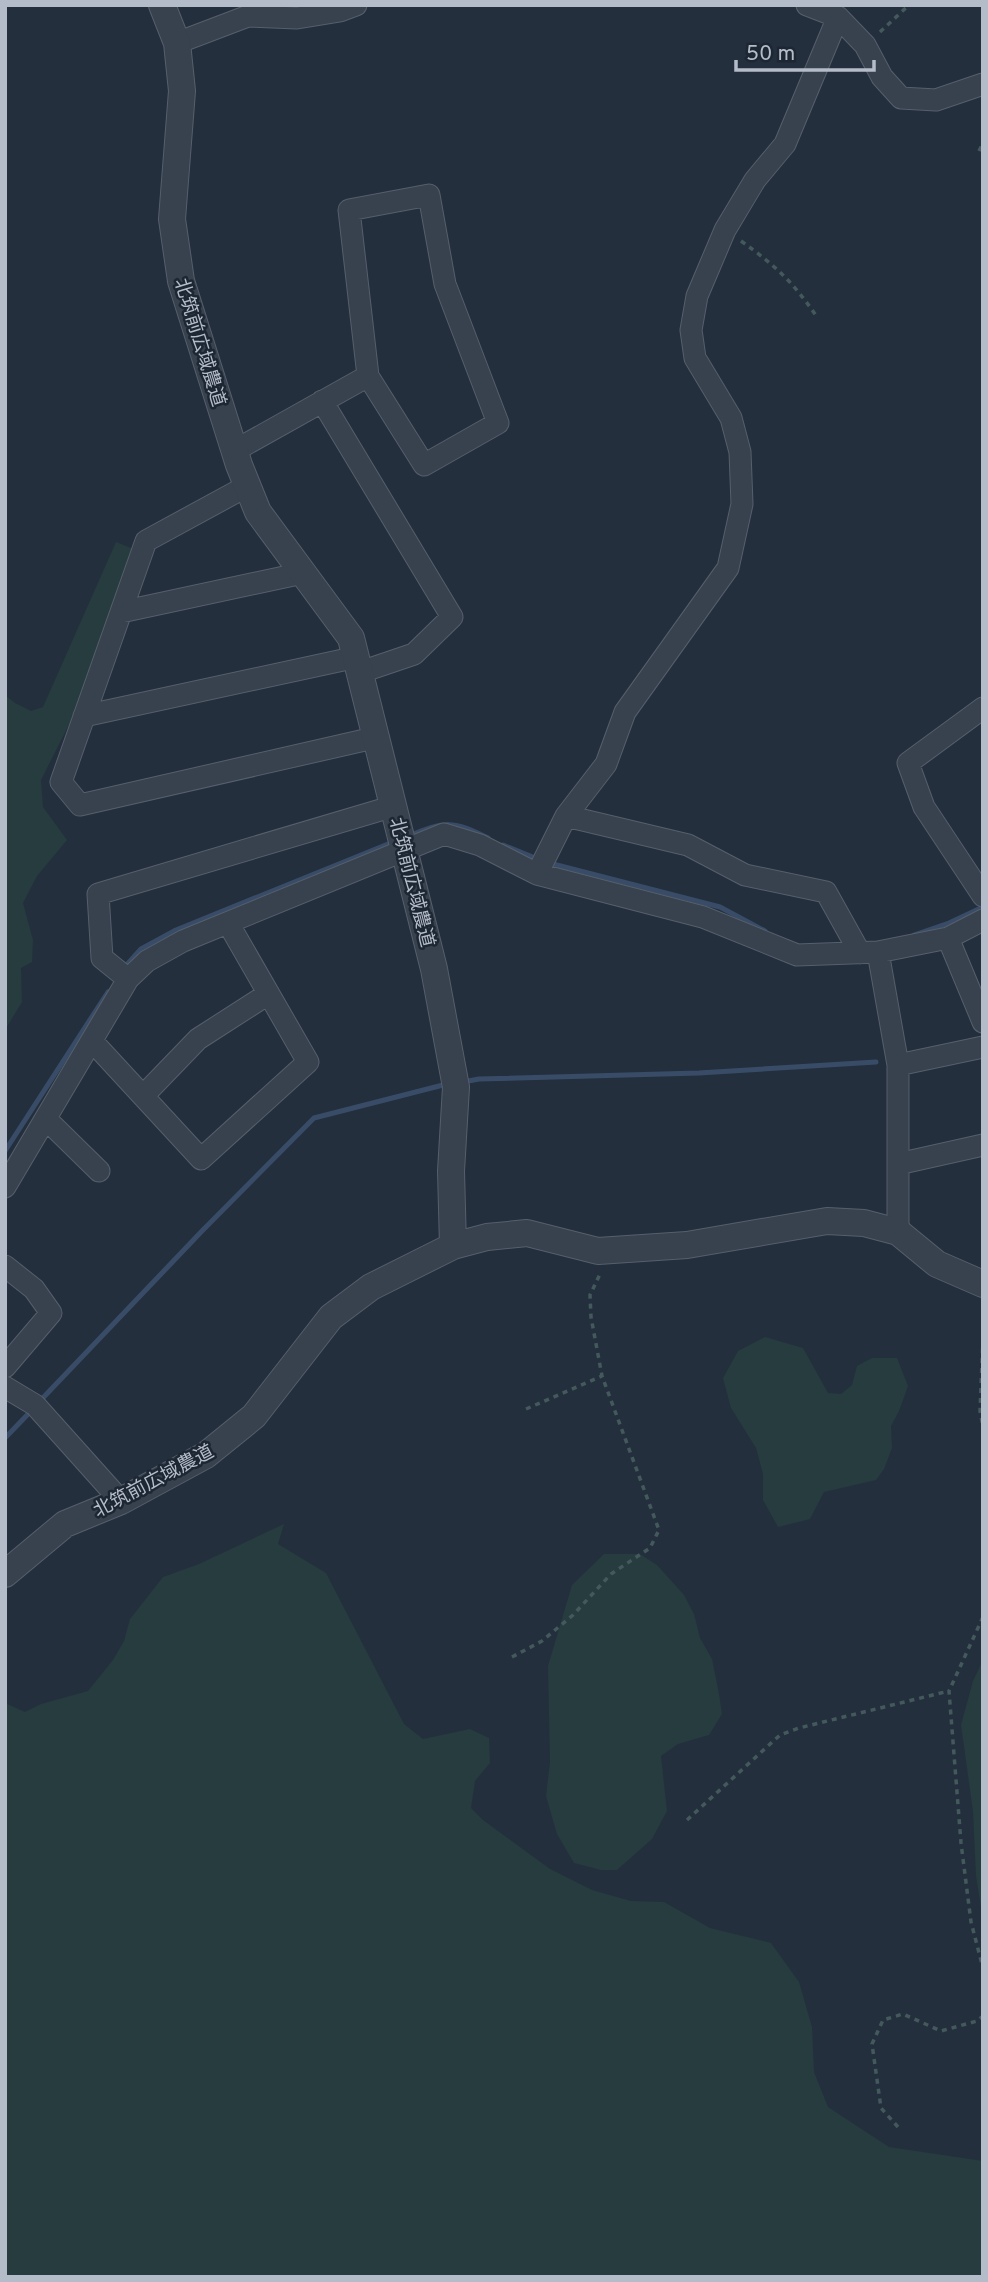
<svg xmlns="http://www.w3.org/2000/svg" width="988" height="2282" viewBox="0 0 988 2282" font-family="Overpass,'Noto Sans JP',sans-serif">
<style>
.green{fill:#263c3f}
.lines{fill:none;stroke-linecap:round;stroke-linejoin:round}
.stream{stroke:#394c67;stroke-width:5}
.minor-casing{stroke:#565f6c;stroke-width:23}
.tertiary-casing{stroke:#565f6c;stroke-width:28}
.path{stroke:#44595c;stroke-width:3.5;stroke-dasharray:5 5;stroke-linecap:butt}
.minor{stroke:#38414e;stroke-width:21}
.tertiary{stroke:#38414e;stroke-width:26}
.labels{text-anchor:middle;stroke-width:5;stroke-linejoin:round;paint-order:stroke}
.street-label{font-size:19px;fill:#b4bcc9;stroke:#1d2633}
</style>
<rect width="100%" height="100%" fill="#242f3e"/>
<path class="green" d="M116,542l20,8 -54,149 -41,81 2,27 24,33 -30,36 -14,27 10,37 -1,22 -11,6 1,34 -17,28v-335l10,8 16,8 12,-4z
M765,1337l38,11 25,45 13,1 11,-9 5,-19 15,-8h25l11,28 -9,25 -8,15 1,22 -8,21 -8,11 -52,12 -14,27 -32,8 -15,-27v-26l-7,-26 -25,-40 -8,-30 15,-27z
M284,1524l-6,20 48,29 78,151 19,15 47,-10 19,9 1,25 -15,18 -4,27 12,12 67,49 42,21 39,11 33,1 46,26 61,15 28,39 13,45 2,45 14,35 61,40 94,14v116h-978v-574l20,9 16,-8 47,-13 25,-31 11,-19 6,-22 33,-42 36,-13z
M604,1554h36l17,11 27,30 10,19 6,24 12,21 7,35 3,20 -13,21 -31,9 -17,12 6,55 -15,28 -35,31h-16l-27,-7 -17,-29 -11,-38 4,-34 -2,-96 24,-81z
M983,1660v260l-7,-44 -3,-65 -12,-86 12,-44z"/>
<g class="lines">
<path class="stream" d="M409,836c36,-15 44,-16 79,2
M503,845l37,15
M549,863l171,44 45,24
M914,935l35,-12 34,-16
M123,969l18,-20 35,-19 217,-88
M463,1082l16,-3 220,-6 177,-11
M5,1151l103,-159
M39,1402l163,-171 112,-113 133,-34
M5,1438l27,-28"/>
<defs>
<path id="minor" d="M807,5l31,12 27,28 17,32 19,21 35,2 47,-16
M177,43l71,-27 49,2 43,-7 16,-6
M429,195l16,89 53,139 -74,42 -56,-89 -19,-166z
M322,401l130,216 -38,37 -53,18
M234,451l134,-75
M247,486l-101,55 -85,241 19,23 298,-68
M121,612l182,-39
M983,708l-75,55 16,44 59,89
M84,716l273,-59
M566,816l122,29 57,30 81,17 34,61
M537,874l29,-58 40,-52 19,-52 103,-144 14,-64 -2,-52 -9,-34 -36,-60 -4,-28 6,-34 28,-66 30,-50 30,-36 53,-127
M948,938l35,84
M878,952l20,113v167
M128,979l-26,-21 -4,-64 296,-88
M92,1041l109,118 107,-97 -80,-139
M898,1065l85,-18
M143,1096l55,-57 70,-45
M46,1119l53,52
M898,1164l85,-19
M5,1187l123,-208 19,-18 36,-20 261,-107 36,11 57,29 166,43 94,38 81,-3 70,-14 35,-18
M5,1266l29,23 17,24 -46,54
M5,1387l30,18 86,96"/>
<path id="tertiary" d="M162,5l15,38 5,48 -10,128 9,62 58,184 19,47 93,126 83,331 22,118 -5,84 2,75
M5,1574l60,-50 56,-23 85,-46 48,-39 77,-99 40,-30 82,-41 34,-9 40,-4 71,18 89,-6 140,-24 37,2 34,9 39,32 46,20"/>
</defs>
<use href="#minor" class="minor-casing"/>
<use href="#tertiary" class="tertiary-casing"/>
<path class="path" d="M880,32l29,-27
M979,151l4,-8
M741,241c35,25 52,41 76,76
M983,1338l-3,73 3,16
M526,1409l76,-33
M983,1617l-34,74 12,152 10,79 12,46
M512,1657l30,-16 31,-26 38,-41 39,-26 9,-18 -57,-154 -11,-59 -1,-22 10,-21
M687,1820l93,-85 19,-7 150,-37
M898,2127l-17,-19 -9,-64 11,-24 20,-6 38,17 36,-10 6,-5"/>
<use href="#minor" class="minor"/>
<use href="#tertiary" class="tertiary"/>
</g>
<g class="labels">
<g class="street-label">
<text transform="translate(201 342) rotate(73)" y="7">北筑前広域農道</text>
<text transform="translate(413 882) rotate(76)" y="7">北筑前広域農道</text>
<text transform="translate(153 1480) rotate(-28)" y="7">北筑前広域農道</text>
</g>
</g>
<rect width="988" height="2282" fill="none" stroke="#b4bcc9" stroke-width="14"/>
<path d="M736 60v10h138v-10" fill="none" stroke="#b4bcc9" stroke-width="3.5"/>
<text x="746" y="60" font-size="21" fill="#b4bcc9" stroke="#1d2633" stroke-width="5" paint-order="stroke">50 m</text>
</svg>
